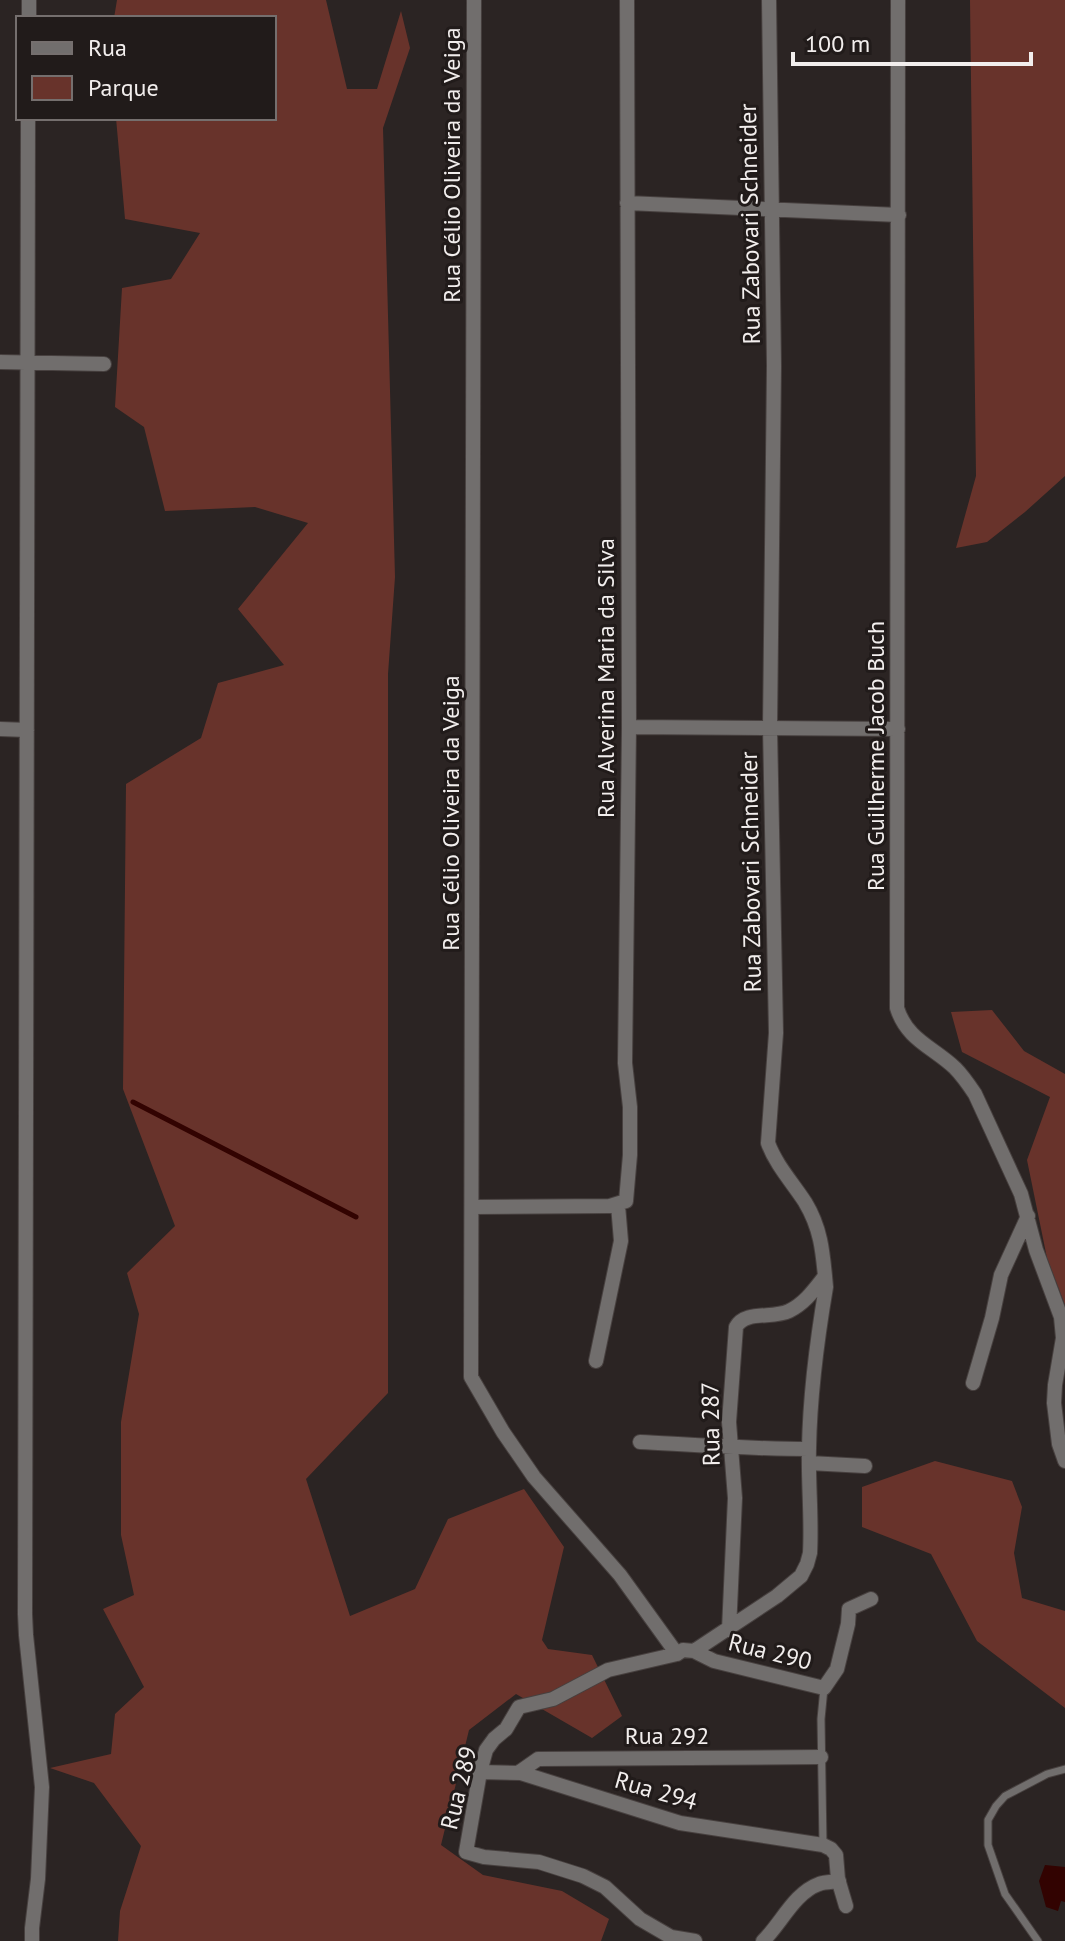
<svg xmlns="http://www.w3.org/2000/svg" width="1065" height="1941" viewBox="0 0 1065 1941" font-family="'PT Sans',sans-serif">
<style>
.green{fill:#68332b}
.water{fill:#320301}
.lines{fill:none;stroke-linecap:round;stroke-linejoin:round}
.stream{stroke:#320301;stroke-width:5}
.lane-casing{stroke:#47403f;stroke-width:9}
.street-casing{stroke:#47403f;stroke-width:16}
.lane{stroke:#716e6d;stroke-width:7}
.street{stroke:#716e6d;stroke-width:14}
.labels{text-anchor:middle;stroke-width:6;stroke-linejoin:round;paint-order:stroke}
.street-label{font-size:24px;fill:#f2eeed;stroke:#211b1a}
</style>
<rect width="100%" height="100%" fill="#2b2423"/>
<path class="green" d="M117,0h209l21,89h30l24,-78 9,37 -27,80 12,449 -7,97v719l-82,86 44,137 65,-27 33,-70 76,-30 40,58 -22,93 6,9 44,6 30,61 -30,22 -76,-44 -47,36 -28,115 42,30 79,16 47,28 -8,22h-483l2,-30 21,-65 -47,-63 -44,-15 61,-14 4,-40 29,-27 -41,-78 31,-14 -13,-60v-113l18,-108 -12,-41 48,-47 -52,-137 3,-305 75,-46 17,-55 66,-18 -46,-56 70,-86 -53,-16 -90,4 -21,-84 -29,-20 7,-119 49,-9 29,-46 -75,-14 -9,-101h158v-100h-160z
M970,0h95v476l-40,36 -38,30 -31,6 20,-72z
M992,1010l32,41 41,23v231l-18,-47 -20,-98 23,-63 -88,-45 -11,-40z
M935,1461l77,20 10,26 -8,46 8,45 43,13v97l-88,-67 -46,-87 -69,-27v-40z"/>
<path class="water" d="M1045,1865l20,2v35l-4,-1 -3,10 -12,-4 -7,-26z"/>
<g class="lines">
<path class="stream" d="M133,1102l223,115"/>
<defs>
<path id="lane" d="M823,1845l-2,-126 3,-31
M1038,1941l-33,-47 -17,-49v-25l8,-14 9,-10 42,-22 18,-5"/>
<path id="street" d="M474,0l-3,1377 32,55 31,45 86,98 57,79
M898,0l-1,1008c10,32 36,39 58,60 8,8 14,17 20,26l46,100 15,56 25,67 2,21 -8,47 -1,18 5,41 6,17
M29,18v-18
M28,118l-3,1496 1,21 16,152 -4,92 -6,49v13
M627,203l272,12
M0,362l104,2
M629,727l269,2
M0,729l27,1
M473,1207l137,-1 16,-5 4,-46v-48l-5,-44 4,-336 -2,-727
M596,1361l25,-120 -3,-36
M973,1383l19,-65 9,-43 27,-59
M640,1442c56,3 112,7 169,7
M809,1463l56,3
M729,1630l6,-132 -6,-76 7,-95c9,-17 37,-8 53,-16 16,-8 25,-21 36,-35
M694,1651l20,10 110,27 13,-19 11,-45 1,-15 22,-10
M480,1772l41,1 159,50 143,22 8,4 5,6 2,24 8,27
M518,1773l20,-14 283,-2
M695,1941l-24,-4 -31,-18 -35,-32 -22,-11 -44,-14 -55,-5 -18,-5 14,-80 6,-22 8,-11 12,-10 13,-22 34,-8 55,-29 69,-16 6,-4 11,1 83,-55 24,-20 6,-12 3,-11c2,-35 -2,-70 -1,-105 1,-55 8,-108 17,-161 -3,-32 -4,-57 -21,-85 -13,-20 -29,-37 -37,-59l8,-110 -6,-305 4,-362 -5,-366
M763,1941c18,-17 31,-48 56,-57 6,-2 14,-2 20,-3"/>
</defs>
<use href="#lane" class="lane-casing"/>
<use href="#street" class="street-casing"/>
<use href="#lane" class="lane"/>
<use href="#street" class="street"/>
</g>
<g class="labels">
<g class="street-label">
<text transform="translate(452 165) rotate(-90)" y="8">Rua Célio Oliveira da Veiga</text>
<text transform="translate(750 224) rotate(-91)" y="8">Rua Zabovari Schneider</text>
<text transform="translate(606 678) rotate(-90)" y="8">Rua Alverina Maria da Silva</text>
<text transform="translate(876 756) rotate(-90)" y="8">Rua Guilherme Jacob Buch</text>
<text transform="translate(451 813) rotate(-90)" y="8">Rua Célio Oliveira da Veiga</text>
<text transform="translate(751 872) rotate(-91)" y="8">Rua Zabovari Schneider</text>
<text transform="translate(711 1424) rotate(-91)" y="8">Rua 287</text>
<text transform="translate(770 1652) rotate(14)" y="8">Rua 290</text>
<text x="667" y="1744">Rua 292</text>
<text transform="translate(459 1788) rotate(-76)" y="8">Rua 289</text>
<text transform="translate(656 1791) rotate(16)" y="8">Rua 294</text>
</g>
</g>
<rect x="16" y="16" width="260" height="104" fill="#211b1a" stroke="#756f6e" stroke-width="2"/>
<rect x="32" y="42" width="40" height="12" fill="#716e6d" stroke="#756f6e" stroke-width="2"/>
<text x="88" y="56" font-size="24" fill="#f2eeed">Rua</text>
<rect x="32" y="76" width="40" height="24" fill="#68332b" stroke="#756f6e" stroke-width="2"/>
<text x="88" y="96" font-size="24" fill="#f2eeed">Parque</text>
<path d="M793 52v12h238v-12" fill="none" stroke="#f2eeed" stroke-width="4"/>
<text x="805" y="52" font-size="24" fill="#f2eeed" stroke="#211b1a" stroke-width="6" paint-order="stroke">100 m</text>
</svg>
